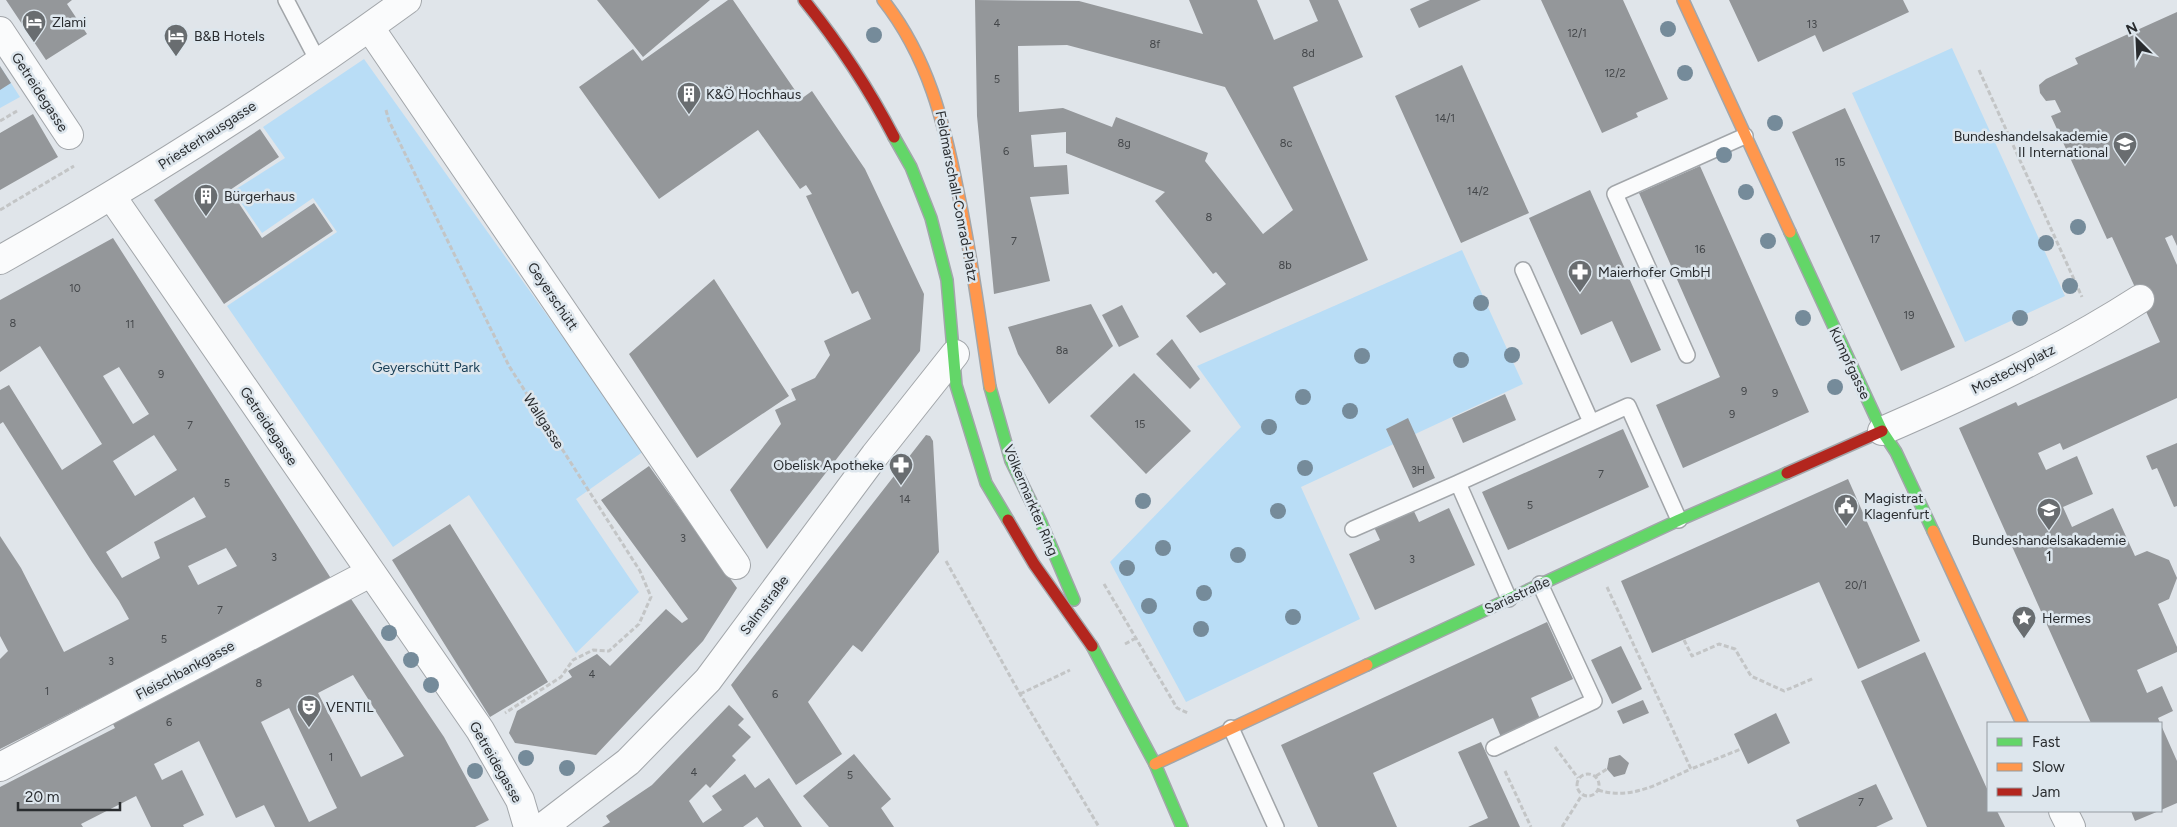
<svg xmlns="http://www.w3.org/2000/svg" width="2177" height="827" viewBox="0 0 2177 827" font-family="Figtree,sans-serif">
<style>
.green{fill:#b9ddf6}
.building{fill:#94979a;fill-rule:evenodd}
.lines{fill:none;stroke-linecap:round;stroke-linejoin:round}
.lane-casing{stroke:#a2a6aa;stroke-width:18}
.street-casing{stroke:#a2a6aa;stroke-width:30}
.fast-casing{stroke:#a2a6aa;stroke-width:14}
.slow-casing{stroke:#a2a6aa;stroke-width:14}
.jam-casing{stroke:#a2a6aa;stroke-width:14}
.path{stroke:#c3c5c6;stroke-width:3;stroke-dasharray:5 2.5;stroke-linecap:butt}
.lane{stroke:#fafbfc;stroke-width:15}
.street{stroke:#fafbfc;stroke-width:28}
.fast{stroke:#63d668;stroke-width:11}
.slow{stroke:#ff974d;stroke-width:11}
.jam{stroke:#b3261e;stroke-width:11}
.tree{fill:#758b9a}
.labels{text-anchor:middle;stroke-width:5;stroke-linejoin:round;paint-order:stroke}
.number-label{font-size:11px;fill:#44474a}
.poi-label{font-size:14px;fill:#292c2f;stroke:#dde6ed;text-anchor:start}
.street-label{font-size:14px;fill:#292c2f;stroke:#dde6ed}
.park-label{font-size:14px;fill:#1d4259;stroke:#dde6ed}
</style>
<rect width="100%" height="100%" fill="#e0e5ea"/>
<path class="green" d="M1952,48l113,248 -100,46 -113,-249z
M364,59l280,392 -68,48 63,93 -63,61 -107,-158 -76,52 -166,-241 110,-74 -24,-34 -51,35 -29,-42 52,-33 -22,-31z
M0,66l20,31 -20,11z
M1462,250l61,134 -222,103 59,132 -174,83 -76,-140 131,-135 -44,-61z"/>
<path class="building" d="M6,0h66l-5,4 20,30 -41,26z
M597,0h113l-67,57z
M728,0h5l68,99 11,-8 53,78 59,125 -4,57 -153,198 -37,-59 51,-66 -6,-14 21,-10 -5,-11 24,-11 15,-23 -6,-14 47,-22 -13,-28 -6,3 -46,-98 6,-2 -6,-9 -6,4 -42,-59 -99,69 -80,-112 54,-38 9,12z
M975,0l104,1 124,33 -14,-34h68l17,40 44,-19 -9,-21h29l25,57 -70,30 75,173 -168,73 -14,-17 40,-32 -10,-12 -3,2 -58,-73 10,-9 -99,-39v-21l-35,3 3,32 33,-2 2,29 -39,3 20,84 -56,13 -17,-178zM1067,45l158,42 68,123 -30,24 -58,-73 3,-8 -92,-36 -4,10 -49,-19 -44,4 -1,-66z
M1430,0h51l-62,28 -9,-19z
M1541,0h82l45,99 -32,14 2,4 -36,16z
M1729,0h174l6,12 -86,40 -8,-17 -57,27z
M2177,12v234l-5,-11 -7,3 12,27v133l-114,52 -3,-7 -22,10 8,17 31,-14 16,38 -30,13 9,20 41,-19 22,48 12,-5 22,9 8,18 -8,21 -11,5 19,43v5l-40,18 10,23 15,-7 11,25 -15,7 2,5h-69l-132,-295 57,-26 2,4 142,-64 -48,-105 -5,2 -56,-123 10,-4 -6,-12 -9,1 -6,-8 -1,-8 7,-6 32,-15 -3,-6z
M1462,65l67,148 -68,30 -66,-147z
M0,66l11,17 -11,7z
M1845,108l110,239 -54,24 -109,-239z
M33,114l25,43 -58,33v-57z
M260,129l19,28 -49,33 32,48 52,-35 19,28 -109,73 -70,-104z
M1700,166l109,246 -126,56 -27,-63 64,-28 -81,-184z
M1590,190l71,160 -30,13 -19,-42 -31,14 -52,-117z
M113,238l219,342 -332,169v-90l8,-8 -8,-15v-100l21,32 43,84 65,-33 -10,-18 -27,-39 -89,-140 -3,2v-34l9,-5 53,85 40,-26 -62,-98 -40,26v-72zM119,367l30,47 -16,10 -30,-48zM154,435l23,35 -42,26 -22,-35zM194,497l12,20 -52,25 6,16 -38,20 -16,-26zM226,548l11,18 -39,19 -10,-19z
M714,279l75,117 -92,62 -68,-104z
M1091,304l22,42 -64,58 -31,-50 -10,-27z
M1122,305l17,32 -20,10 -17,-32z
M1172,339l28,40 -10,10 -34,-35z
M1134,373l57,58 -45,43 -56,-58z
M1505,394l11,26 -53,23 -11,-25z
M1408,418l27,60 -22,10 -27,-59z
M1623,429l26,58 -141,63 -26,-58z
M926,435l4,1 3,5 6,111 -77,100 -9,-7 -45,57 34,52 -46,31 -65,-100z
M2177,443v63l-3,1 -17,-39 -5,2 -6,-14z
M649,466l88,122 -34,53 -107,114 -81,-12 -6,-10 8,-22 55,-34 -4,-6 29,-17 13,12 56,-57 16,14 6,-4 -87,-119z
M1848,479l72,162 -62,28 -39,-87 -167,71 -31,-72z
M1412,507l7,15 30,-14 26,57 -100,45 -26,-56 31,-14 -7,-15z
M450,524l98,158 -58,35 -98,-157z
M349,596l95,141 45,83 -14,7h-200l-11,-22 -28,13 -37,-77 -45,23 8,16 20,-10 22,45 -21,10 1,2h-33l-15,-31 -55,28 2,3h-83v-40l115,-59 -5,-10zM353,675l51,81 -43,21 -43,-84zM289,708l48,100 -28,14 -48,-100z
M1547,622l26,57 -42,19 9,21 -39,18 -8,-19 -120,55 24,54h-79l-37,-82z
M1621,646l21,43 -30,15 -21,-44z
M1925,652l63,139v20h9l8,16h-78l-66,-146z
M1643,700l6,13 -26,11 -6,-13z
M729,705l15,14 -6,6 13,12 -19,19 4,4 -26,28 -4,-4 -17,17 14,22 19,-13 -10,-14 33,-22 10,14 14,-10 33,49h-38l-7,-10 -14,10h-141l8,-5 -4,-6 46,-31z
M1776,713l14,30 -42,21 -14,-30z
M2161,725l16,36v42l-16,7z
M1481,742l39,85h-52l20,-9 -30,-66z
M854,754l37,45 -10,9 13,19h-65l-26,-31z
M1620,755l9,8 -4,11 -11,3 -7,-8 2,-11z
M1876,784l17,35 -17,8h-77l-3,-7z
M2131,811h28l-24,10z"/>
<g class="lines">
<defs>
<path id="lane" d="M286,0l33,63
M1523,270l68,152
M1687,355l-72,-161 130,-58
M1458,483l170,-77 51,114
M1353,529l105,-46 51,116
M1231,728l45,99
M1494,748l100,-47 -54,-117"/>
<path id="street" d="M370,28l366,537
M0,31l69,104
M112,197l368,533 40,70 8,27
M0,260c140,-79 277,-165 407,-260
M1882,431c88,-38 177,-80 258,-132
M0,767l370,-194
M2063,811l8,16
M543,827l85,-65 80,-82 167,-225 80,-101"/>
<path id="fast" d="M894,137l17,30 20,51 16,62 9,105 30,98 22,37
M1790,232l92,199 14,21 37,79
M990,387l21,74 29,59 34,80
M1092,646l63,118 27,63
M1367,665l312,-145 108,-47"/>
<path id="slow" d="M883,0c45,57 61,122 75,192 14,65 22,130 32,195
M1683,0l107,232
M1933,531l89,192
M1155,764l212,-99"/>
<path id="jam" d="M804,0c34,42 65,89 90,137
M1787,473l95,-42
M1008,520l26,44 58,82"/>
</defs>
<use href="#lane" class="lane-casing"/>
<use href="#street" class="street-casing"/>
<use href="#fast" class="fast-casing"/>
<use href="#slow" class="slow-casing"/>
<use href="#jam" class="jam-casing"/>
<path class="path" d="M1979,70l103,227
M386,110l3,11 120,245 131,205 11,26 -12,27 -30,27 -16,-1 -20,10 -12,17 -56,36
M0,121l17,-10
M0,210l74,-44
M946,561l74,133 79,133
M1104,584l73,124 11,5
M1607,587l84,182 50,-20
M1684,640l8,16 27,-12 16,5 16,27 33,15 30,-13
M1125,644l11,-6
M1020,694l50,-24
M1555,747l23,31
M1505,771l26,56
M1577 785a11 11 0 1 1 22 0a11 11 0 1 1-22 0Z
M1596,776l11,-7
M1598,790c34,11 63,-8 93,-21
M1562,827l20,-32"/>
<use href="#lane" class="lane"/>
<use href="#street" class="street"/>
<use href="#fast" class="fast"/>
<use href="#slow" class="slow"/>
<use href="#jam" class="jam"/>
</g>
<g class="tree">
<circle cx="1668" cy="29" r="8"/>
<circle cx="874" cy="35" r="8"/>
<circle cx="1685" cy="73" r="8"/>
<circle cx="1775" cy="123" r="8"/>
<circle cx="1724" cy="155" r="8"/>
<circle cx="1746" cy="192" r="8"/>
<circle cx="2078" cy="227" r="8"/>
<circle cx="1768" cy="241" r="8"/>
<circle cx="2046" cy="243" r="8"/>
<circle cx="2070" cy="286" r="8"/>
<circle cx="1481" cy="303" r="8"/>
<circle cx="1803" cy="318" r="8"/>
<circle cx="2020" cy="318" r="8"/>
<circle cx="1512" cy="355" r="8"/>
<circle cx="1362" cy="356" r="8"/>
<circle cx="1461" cy="360" r="8"/>
<circle cx="1835" cy="387" r="8"/>
<circle cx="1303" cy="397" r="8"/>
<circle cx="1350" cy="411" r="8"/>
<circle cx="1269" cy="427" r="8"/>
<circle cx="1305" cy="468" r="8"/>
<circle cx="1143" cy="501" r="8"/>
<circle cx="1278" cy="511" r="8"/>
<circle cx="1163" cy="548" r="8"/>
<circle cx="1238" cy="555" r="8"/>
<circle cx="1127" cy="568" r="8"/>
<circle cx="1204" cy="593" r="8"/>
<circle cx="1149" cy="606" r="8"/>
<circle cx="1293" cy="617" r="8"/>
<circle cx="1201" cy="629" r="8"/>
<circle cx="389" cy="633" r="8"/>
<circle cx="411" cy="660" r="8"/>
<circle cx="431" cy="685" r="8"/>
<circle cx="526" cy="758" r="8"/>
<circle cx="567" cy="768" r="8"/>
<circle cx="475" cy="771" r="8"/>
</g>
<defs>
<symbol id="hotel-pin" viewBox="-11 -11 22 30"><path d="M0 17L-7.5 6A9.5 9.5 0 1 1 7.5 6Z" fill="#696d70" stroke="#dde6ed"/><path d="M-6-4.5h1.5V1H6V5H4.5V3h-9V5H-6ZM-4 0a1.8 1.8 0 1 1 3.6 0ZM.5 0V-2.5h3Q6-2.5 6 0Z" fill="#fff"/></symbol>
<symbol id="building-pin" viewBox="-11 -11 22 30"><path d="M0 17L-7.5 6A9.5 9.5 0 1 1 7.5 6Z" fill="#696d70" stroke="#dde6ed"/><path d="M-4-6H4V6H1V3H-1V6H-4ZM-2.5-4.3h1.7v1.8h-1.7ZM.8-4.3h1.7v1.8H.8ZM-2.5-1h1.7V.8h-1.7ZM.8-1h1.7V.8H.8Z" fill="#fff"/></symbol>
<symbol id="school-pin" viewBox="-11 -11 22 30"><path d="M0 17L-7.5 6A9.5 9.5 0 1 1 7.5 6Z" fill="#696d70" stroke="#dde6ed"/><path d="M0-5L7-2L0 1L-7-2ZM-4 1L0 2.5L4 1V4Q0 6-4 4Z" fill="#fff"/></symbol>
<symbol id="pharmacy-pin" viewBox="-11 -11 22 30"><path d="M0 17L-7.5 6A9.5 9.5 0 1 1 7.5 6Z" fill="#696d70" stroke="#dde6ed"/><path d="M-2-6h4v4h4v4h-4v4h-4v-4h-4v-4h4Z" fill="#fff"/></symbol>
<symbol id="civic-pin" viewBox="-11 -11 22 30"><path d="M0 17L-7.5 6A9.5 9.5 0 1 1 7.5 6Z" fill="#696d70" stroke="#dde6ed"/><path d="M-.6-6.5H3V-4.5H.6V-3L4-1V1h2V6H-6V1h2V-1L-.6-3ZM-1.2 2.5V6h2.4V2.5Z" fill="#fff"/></symbol>
<symbol id="sight-pin" viewBox="-11 -11 22 30"><path d="M0 17L-7.5 6A9.5 9.5 0 1 1 7.5 6Z" fill="#696d70" stroke="#dde6ed"/><path d="M0-6L1.8-2.2L6-1.7L2.9 1.2L3.7 5.4L0 3.3L-3.7 5.4L-2.9 1.2L-6-1.7L-1.8-2.2Z" fill="#fff"/></symbol>
<symbol id="theatre-pin" viewBox="-11 -11 22 30"><path d="M0 17L-7.5 6A9.5 9.5 0 1 1 7.5 6Z" fill="#696d70" stroke="#dde6ed"/><path d="M-5-5.5Q0-4 5-5.5V0Q5 5 0 6Q-5 5-5 0ZM-3.3-2.5H-1v1.5H-3.3ZM1-2.5H3.3v1.5H1ZM-2.8 1Q0 5.5 2.8 1Z" fill="#fff"/></symbol>
</defs>
<g fill-rule="evenodd">
<use href="#hotel-pin" x="20" y="8" width="28" height="38"/>
<use href="#hotel-pin" x="162" y="22" width="28" height="38"/>
<use href="#building-pin" x="675" y="80" width="28" height="38"/>
<use href="#school-pin" x="2111" y="130" width="28" height="38"/>
<use href="#building-pin" x="192" y="182" width="28" height="38"/>
<use href="#pharmacy-pin" x="1566" y="258" width="28" height="38"/>
<use href="#pharmacy-pin" x="887" y="451" width="28" height="38"/>
<use href="#civic-pin" x="1832" y="492" width="28" height="38"/>
<use href="#school-pin" x="2035" y="496" width="28" height="38"/>
<use href="#sight-pin" x="2010" y="604" width="28" height="38"/>
<use href="#theatre-pin" x="295" y="693" width="28" height="38"/>
</g>
<g class="labels">
<g class="number-label">
<text x="997" y="27">4</text>
<text x="1812" y="28">13</text>
<text x="1577" y="37">12/1</text>
<text x="1155" y="48">8f</text>
<text x="1308" y="57">8d</text>
<text x="1615" y="77">12/2</text>
<text x="997" y="83">5</text>
<text x="1445" y="122">14/1</text>
<text x="1124" y="147">8g</text>
<text x="1286" y="147">8c</text>
<text x="1006" y="155">6</text>
<text x="1840" y="166">15</text>
<text x="1478" y="195">14/2</text>
<text x="1209" y="221">8</text>
<text x="1875" y="243">17</text>
<text x="1014" y="245">7</text>
<text x="1700" y="253">16</text>
<text x="1285" y="269">8b</text>
<text x="75" y="292">10</text>
<text x="1909" y="319">19</text>
<text x="13" y="327">8</text>
<text x="130" y="328">11</text>
<text x="1062" y="354">8a</text>
<text x="161" y="378">9</text>
<text x="1744" y="395">9</text>
<text x="1775" y="397">9</text>
<text x="1732" y="418">9</text>
<text x="1140" y="428">15</text>
<text x="190" y="429">7</text>
<text x="1418" y="474">3H</text>
<text x="1601" y="478">7</text>
<text x="227" y="487">5</text>
<text x="905" y="503">14</text>
<text x="1530" y="509">5</text>
<text x="683" y="542">3</text>
<text x="274" y="561">3</text>
<text x="1412" y="563">3</text>
<text x="1856" y="589">20/1</text>
<text x="220" y="614">7</text>
<text x="164" y="643">5</text>
<text x="111" y="665">3</text>
<text x="592" y="678">4</text>
<text x="259" y="687">8</text>
<text x="47" y="695">1</text>
<text x="775" y="698">6</text>
<text x="169" y="726">6</text>
<text x="331" y="761">1</text>
<text x="694" y="776">4</text>
<text x="850" y="779">5</text>
<text x="1861" y="806">7</text>
</g>
<g class="poi-label">
<text x="52" y="27">Zlami</text>
<text x="194" y="41">B&amp;B Hotels</text>
<text x="706" y="99">K&amp;Ö Hochhaus</text>
<text x="2108" y="141" text-anchor="end">Bundeshandelsakademie<tspan x="2108" dy="16">II International</tspan></text>
<text x="224" y="201">Bürgerhaus</text>
<text x="1598" y="277">Maierhofer GmbH</text>
<text x="884" y="470" text-anchor="end">Obelisk Apotheke</text>
<text x="1864" y="503">Magistrat<tspan x="1864" dy="16">Klagenfurt</tspan></text>
<text x="2049" y="545" text-anchor="middle">Bundeshandelsakademie<tspan x="2049" dy="16">1</tspan></text>
<text x="2042" y="623">Hermes</text>
<text x="326" y="712">VENTIL</text>
</g>
<g class="street-label">
<text transform="translate(40 92) rotate(57)" y="5">Getreidegasse</text>
<text transform="translate(207 135) rotate(-33)" y="5">Priesterhausgasse</text>
<text transform="translate(957 196) rotate(79)" y="5">Feldmarschall-Conrad-Platz</text>
<text transform="translate(553 296) rotate(56)" y="5">Geyerschütt</text>
<text transform="translate(1850 363) rotate(65)" y="5">Kumpfgasse</text>
<text transform="translate(2013 369) rotate(-27)" y="5">Mosteckyplatz</text>
<text transform="translate(544 421) rotate(57)" y="5">Wallgasse</text>
<text transform="translate(269 426) rotate(56)" y="5">Getreidegasse</text>
<text transform="translate(1031 500) rotate(67)" y="5">Völkermarkter Ring</text>
<text transform="translate(1517 595) rotate(-25)" y="5">Sariastraße</text>
<text transform="translate(764 605) rotate(-53)" y="5">Salmstraße</text>
<text transform="translate(185 670) rotate(-28)" y="5">Fleischbankgasse</text>
<text transform="translate(496 762) rotate(60)" y="5">Getreidegasse</text>
</g>
<g class="park-label">
<text x="426" y="372">Geyerschütt Park</text>
</g>
</g>
<rect x="1987" y="722" width="175" height="90" fill="#dde6ed" stroke="#959ca1"/>
<rect x="1997" y="738" width="25" height="8" fill="#63d668" stroke="#959ca1"/>
<text x="2032" y="747" font-size="15" fill="#292c2f">Fast</text>
<rect x="1997" y="763" width="25" height="8" fill="#ff974d" stroke="#959ca1"/>
<text x="2032" y="772" font-size="15" fill="#292c2f">Slow</text>
<rect x="1997" y="788" width="25" height="8" fill="#b3261e" stroke="#959ca1"/>
<text x="2032" y="797" font-size="15" fill="#292c2f">Jam</text>
<g transform="translate(2137 40) rotate(336)" stroke="#dde6ed" stroke-width="4" paint-order="stroke">
<path d="M0-4L9 19L0 12L-9 19Z" fill="#292c2f"/>
<text y="-8" font-size="14" font-weight="bold" text-anchor="middle" fill="#292c2f">N</text>
</g>
<path d="M18 802v8h102v-8" fill="none" stroke="#292c2f" stroke-width="2.5"/>
<text x="25" y="802" font-size="15" fill="#292c2f" stroke="#dde6ed" stroke-width="4" paint-order="stroke">20 m</text>
</svg>
